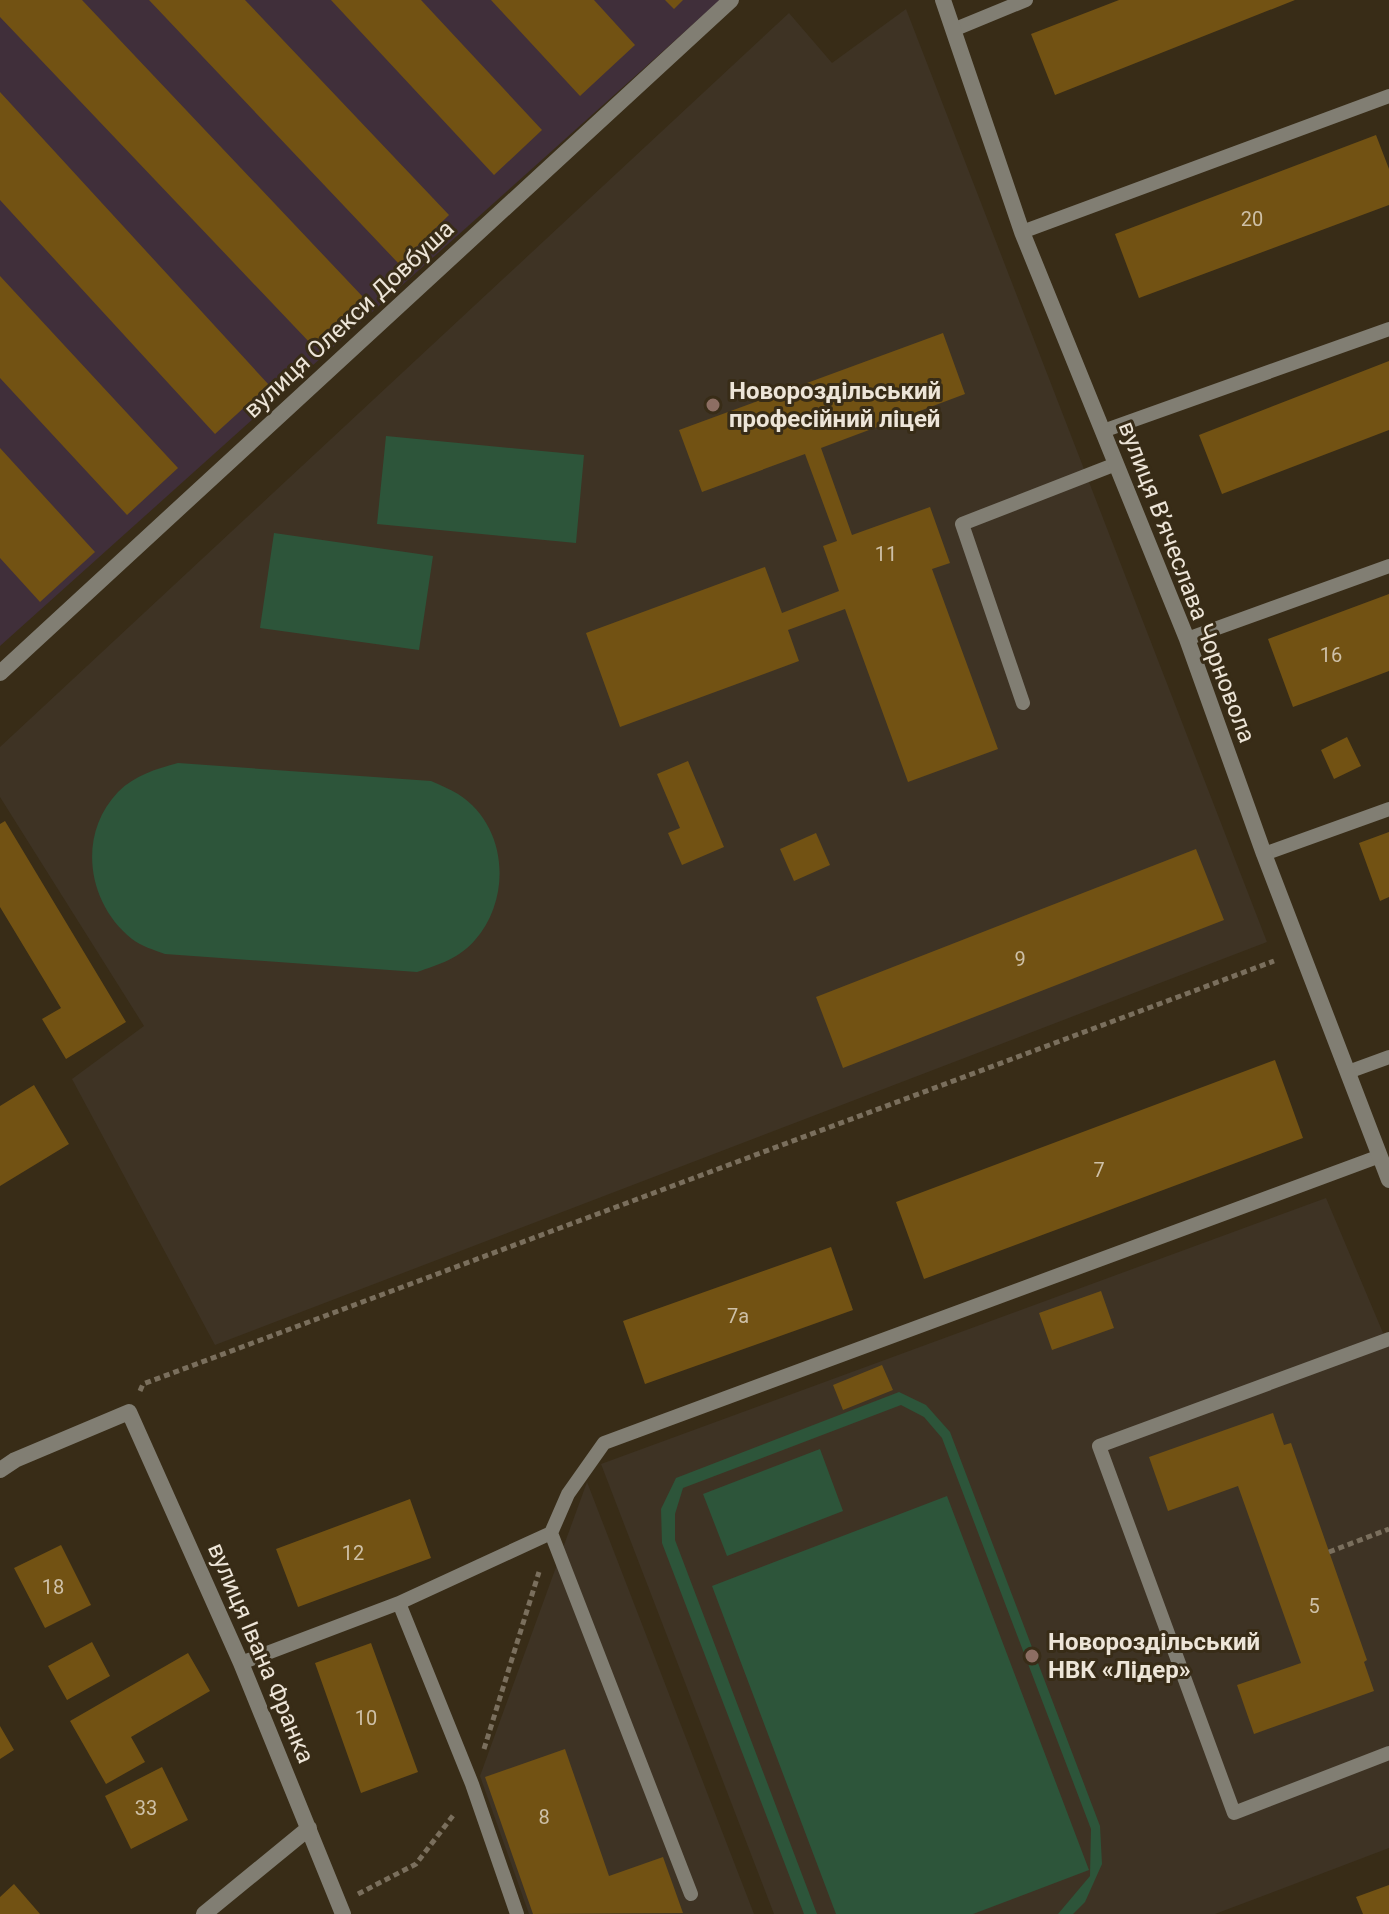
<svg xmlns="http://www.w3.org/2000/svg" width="1389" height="1914" viewBox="0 0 1389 1914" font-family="Roboto,sans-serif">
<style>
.industrial{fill:#402f3a}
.education{fill:#3e3324}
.green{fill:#2d553a}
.building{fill:#725213}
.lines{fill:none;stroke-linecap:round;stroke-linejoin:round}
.path{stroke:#7a6f5d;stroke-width:5;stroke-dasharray:6 4;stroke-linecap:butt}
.lane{stroke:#817e73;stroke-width:14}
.street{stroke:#817e73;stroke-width:16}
.education-dot{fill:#8d6e63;stroke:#382c17;stroke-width:3}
.labels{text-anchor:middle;stroke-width:6;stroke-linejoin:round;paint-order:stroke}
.number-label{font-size:20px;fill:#cec0a7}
.street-label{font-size:24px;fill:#ede5d8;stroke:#382c17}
.poi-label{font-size:24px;font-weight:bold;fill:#ede5d8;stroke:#382c17;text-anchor:start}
</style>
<rect width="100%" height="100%" fill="#382c17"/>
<path class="industrial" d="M0,0h720l-720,646z"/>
<path class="education" d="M906,9l361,933 -1052,403 -143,-266 72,-53 -144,-229v-50l789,-734 43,50z
M1326,1198l63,149v501l-174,66h-441l-173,-450z
M587,1482l167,432h-225l-49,-138z"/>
<path class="green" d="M386,436l198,19 -8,88 -199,-19z
M274,533l159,23 -14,94 -159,-22z
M178,763l253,18c9,4 19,8 27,13 50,32 54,104 17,146 -15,18 -37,25 -58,32l-252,-18c-11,-4 -24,-8 -33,-15 -45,-36 -55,-104 -14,-147 17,-17 38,-23 60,-29z
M899,1392l27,13 24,27 150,394 2,38 -17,38 -12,12h-15l32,-38 1,-47 -149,-391 -18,-21 -23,-12 -218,83 -8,26v26l142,374h-13l-142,-371 -1,-34 15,-31z
M820,1449l23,62 -116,45 -24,-62z
M947,1496l142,374 -116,44h-137l-124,-328z"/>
<path class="building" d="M0,0h82l281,297 -51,48 -312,-328z
M149,0h96l204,215 -50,49z
M331,0h90l121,130 -48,45z
M491,0h103l41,45 -55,51z
M665,0h18l-9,9z
M1119,0h176l-240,95 -24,-61z
M0,92l269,293 -54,49 -215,-234z
M1376,135l13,34v36l-250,93 -24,-64z
M0,276l178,192 -51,47 -127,-137z
M943,333l22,61 -144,54 31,87 78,-28 20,56 -18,6 66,180 -90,33 -63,-173 -57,21 11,31 -179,66 -34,-94 179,-66 17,46 57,-22 -16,-45 14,-5 -32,-87 -103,38 -23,-62z
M1389,361v69l-167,64 -23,-59z
M0,448l95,104 -55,50 -40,-44z
M1389,594v77l-96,36 -25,-68z
M1347,737l14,29 -27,13 -13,-29z
M688,761l36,86 -42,18 -14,-32 12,-5 -23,-54z
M5,821l121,201 -60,37 -24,-40 19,-11 -61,-101v-83z
M1389,832v65l-9,4 -21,-58z
M816,833l14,32 -36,16 -14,-32z
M1196,849l28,71 -381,148 -27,-71z
M1275,1060l28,78 -379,141 -28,-77z
M34,1085l35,59 -69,42v-80z
M831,1247l22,63 -208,74 -22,-63z
M1101,1291l13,37 -62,22 -13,-37z
M882,1365l11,25 -50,20 -10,-25z
M1273,1413l11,32 7,-2 76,217 -3,2 10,29 -120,43 -17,-49 64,-22 -63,-177 -70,25 -19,-54z
M410,1499l21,59 -133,49 -22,-58z
M61,1545l30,60 -46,23 -31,-60z
M92,1642l18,34 -43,24 -19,-34z
M371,1643l47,129 -57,21 -46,-130z
M188,1653l22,38 -79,46 14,25 -39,22 -36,-63z
M0,1726l14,24 -14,9z
M565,1749l44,127 54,-19 20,56 -150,1 -48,-137z
M162,1767l26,53 -57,29 -26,-53z
M14,1884l26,30h-40v-17z
M1389,1885v29h-26l-7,-17z"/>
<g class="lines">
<path class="path" d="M140,1391l3,-7 1131,-423
M1329,1552l60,-23
M484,1749l55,-177
M358,1894l58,-30 39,-51"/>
<path class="lane" d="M953,30l73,-30
M1022,232l367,-136
M1103,431l286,-102
M1187,639l202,-73
M1023,703l-61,-179 154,-60
M1264,854l125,-45
M1348,1072l41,-15
M1389,1339l-290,107 135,367 155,-60
M551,1533l17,-39 36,-51 776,-287
M399,1603l73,181 45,130
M241,1663l158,-60 152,-70 140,361"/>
<path class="street" d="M943,0l79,232 165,407 77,215 125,326
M0,673l731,-673
M0,1470l15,-10 114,-48 112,251 102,251
M204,1914l105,-86"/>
</g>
<g class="education-dot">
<circle cx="713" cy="405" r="8"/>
<circle cx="1032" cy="1656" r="8"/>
</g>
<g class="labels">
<g class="number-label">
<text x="1252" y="226">20</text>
<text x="886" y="561">11</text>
<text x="1331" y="662">16</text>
<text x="1020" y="966">9</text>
<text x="1099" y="1177">7</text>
<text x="738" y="1323">7а</text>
<text x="353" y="1560">12</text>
<text x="53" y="1594">18</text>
<text x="1314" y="1613">5</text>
<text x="366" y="1725">10</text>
<text x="146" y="1815">33</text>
<text x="544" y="1824">8</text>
</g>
<g class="street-label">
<text transform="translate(349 319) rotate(-43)" y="8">вулиця Олекси Довбуша</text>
<text transform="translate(1187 582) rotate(69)" y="8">вулиця Вʼячеслава Чорновола</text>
<text transform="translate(261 1653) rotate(67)" y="8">вулиця Івана Франка</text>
</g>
<g class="poi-label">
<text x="729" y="399">Новороздільський<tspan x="729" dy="28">професійний ліцей</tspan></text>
<text x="1048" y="1650">Новороздільський<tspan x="1048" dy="28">НВК «Лідер»</tspan></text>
</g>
</g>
</svg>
